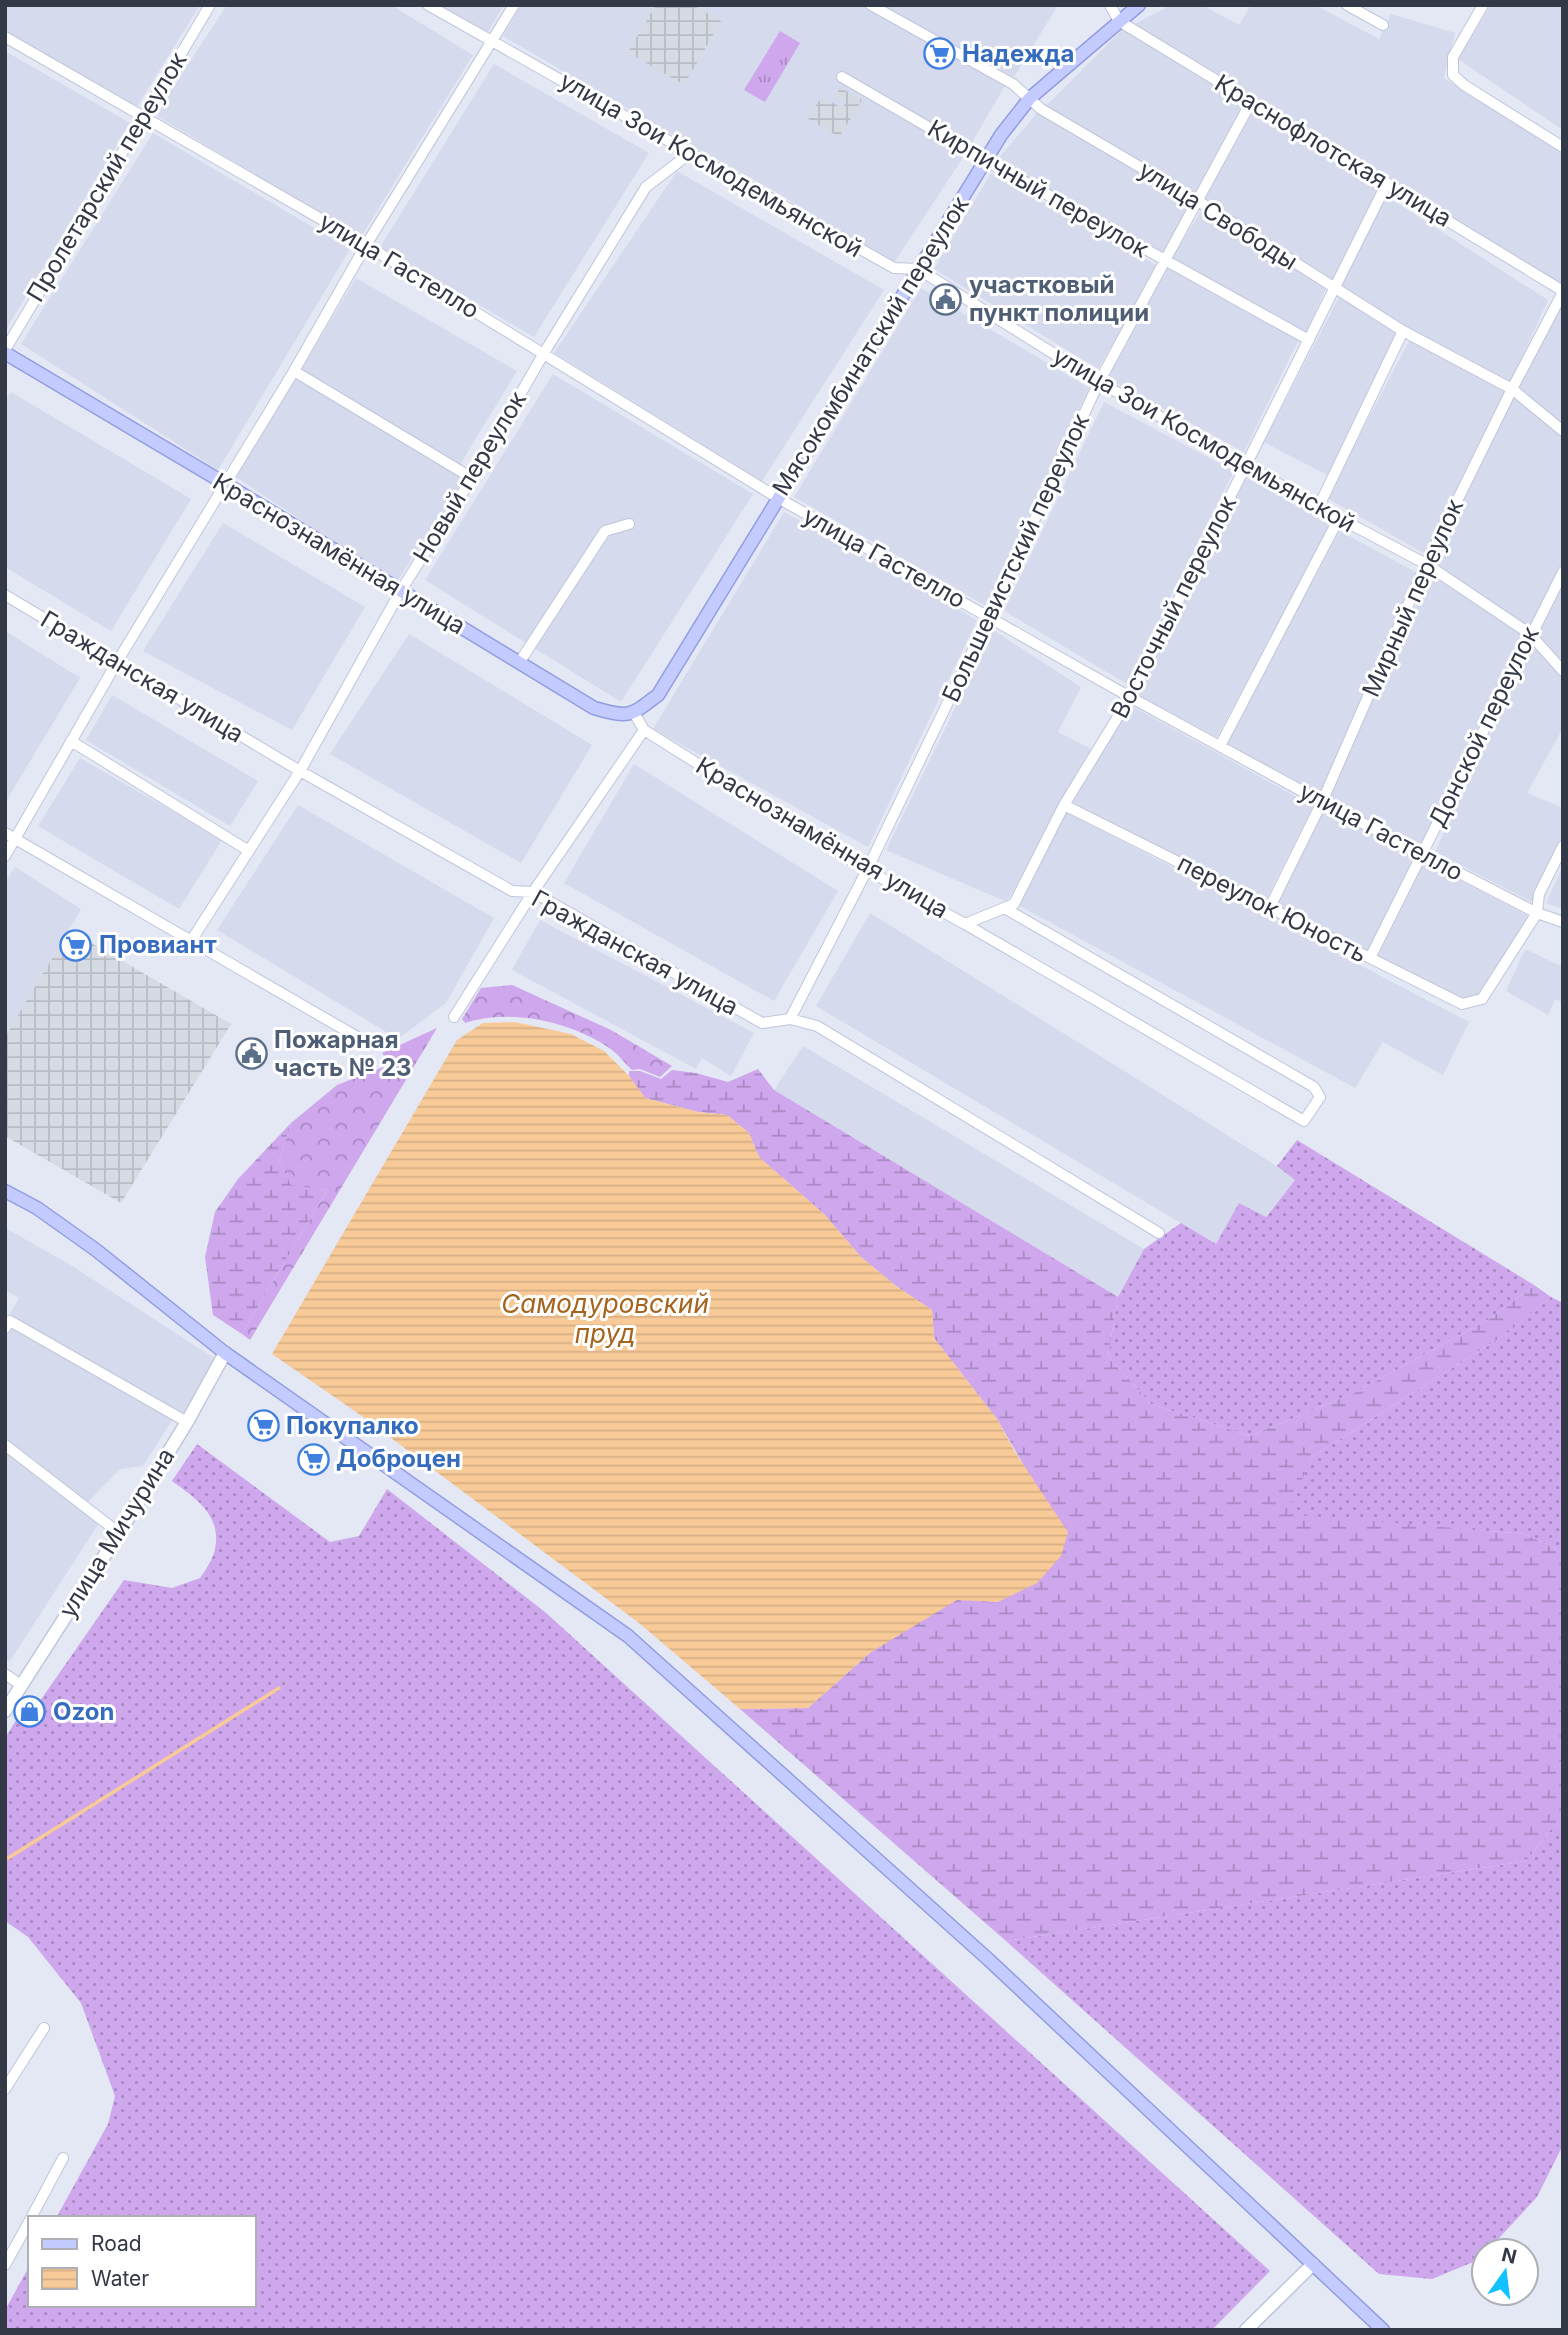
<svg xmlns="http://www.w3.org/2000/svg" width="1568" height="2335" viewBox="0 0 1568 2335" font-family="Inter,sans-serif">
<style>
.residential{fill:#d5daed}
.industrial{fill:url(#industrial-grid)}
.grass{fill:url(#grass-dots)}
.forest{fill:url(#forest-crowns)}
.wetland{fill:url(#wetland-marsh)}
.park{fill:url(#park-tufts)}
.water{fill:url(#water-rules)}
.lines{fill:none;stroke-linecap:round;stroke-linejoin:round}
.stream{stroke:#f8ca98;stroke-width:3.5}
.minor-casing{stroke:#bfc6db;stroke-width:12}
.tertiary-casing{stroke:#bfc6db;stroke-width:15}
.secondary-casing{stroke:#929ee0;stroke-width:15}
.minor{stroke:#fff;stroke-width:10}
.tertiary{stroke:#fff;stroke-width:12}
.secondary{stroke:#c3cbff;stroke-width:12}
.labels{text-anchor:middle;stroke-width:6;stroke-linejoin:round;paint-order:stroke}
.shop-label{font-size:24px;font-weight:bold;fill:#366cbe;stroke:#fff;text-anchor:start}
.street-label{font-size:24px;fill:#333947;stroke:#fff}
.service-label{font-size:24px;font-weight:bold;fill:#4e5e75;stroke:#fff;text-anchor:start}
.water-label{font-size:26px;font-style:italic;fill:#a5641e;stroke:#fff}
</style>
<defs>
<pattern id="industrial-grid" width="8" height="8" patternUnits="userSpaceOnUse" patternTransform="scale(1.75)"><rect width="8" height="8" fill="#d6dae3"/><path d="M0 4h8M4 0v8" fill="none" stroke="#b8bcc4"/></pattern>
<pattern id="grass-dots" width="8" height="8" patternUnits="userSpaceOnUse" patternTransform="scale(1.75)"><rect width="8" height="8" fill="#cea7ed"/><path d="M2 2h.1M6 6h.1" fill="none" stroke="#a889c2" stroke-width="1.8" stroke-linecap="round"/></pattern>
<pattern id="forest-crowns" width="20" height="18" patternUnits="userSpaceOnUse" patternTransform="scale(1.75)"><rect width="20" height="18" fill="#cea7ed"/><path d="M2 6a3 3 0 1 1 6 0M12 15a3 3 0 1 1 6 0" fill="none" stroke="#a889c2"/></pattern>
<pattern id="wetland-marsh" width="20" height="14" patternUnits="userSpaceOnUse" patternTransform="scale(1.75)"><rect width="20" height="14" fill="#cea7ed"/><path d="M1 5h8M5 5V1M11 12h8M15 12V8" fill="none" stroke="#a889c2"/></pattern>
<pattern id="park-tufts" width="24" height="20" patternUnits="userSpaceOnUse" patternTransform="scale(1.75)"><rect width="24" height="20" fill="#cea7ed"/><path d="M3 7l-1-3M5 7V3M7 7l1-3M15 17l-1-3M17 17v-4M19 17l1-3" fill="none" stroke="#a889c2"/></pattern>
<pattern id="water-rules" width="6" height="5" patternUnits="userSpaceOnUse" patternTransform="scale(1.75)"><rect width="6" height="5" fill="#f8ca98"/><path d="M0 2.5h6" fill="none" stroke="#d5ae84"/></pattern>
</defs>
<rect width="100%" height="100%" fill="#e4e7f4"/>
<path class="residential" d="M5,5h195l-65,105 -130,-79z
M227,5h164l82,50 -112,182 -206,-122z
M436,5h68l-17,28z
M521,5h135l-27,47 92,-30 -28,-17h170l74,43 -5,8 8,5 6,-9 60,32 -42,72 -71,108 -122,-75 -72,-39 -196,-114z
M882,5h176l-44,72z
M1171,5h31l37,20 12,-20h64l64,34 12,-25 64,19 -11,45 119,75 -1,133 -196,-123 -231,-139z
M1491,5l72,2v123l-105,-71z
M1123,29l121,75 -47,92 -153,-88z
M5,51l125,72 -125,208z
M494,64l155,89 -115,184 -154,-90z
M1039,111l154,90 -29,55 -167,-96z
M1250,112l131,77 -49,94 -128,-83z
M153,133l197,116 -132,221 -197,-126z
M677,171l207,119 -122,191 -208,-128z
M991,173l167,93 -60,103 -164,-100z
M1386,196l162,104 -39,85 -172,-96z
M1203,208l124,78 -22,49 -133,-77z
M1168,268l131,71 -55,113 -138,-74z
M356,278l161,93 -58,95 -160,-92z
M921,288l168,100 -103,218 -192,-109z
M1341,293l59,39 -71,144 -65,-34z
M1561,304l2,1v118l-45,-36z
M1412,335l96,56 -81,164 -100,-57z
M553,374l200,120 -132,208 -196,-122z
M296,379l169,98 -69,106 -160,-106z
M11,392l180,107 -80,132 -106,-64v-166z
M1516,394l47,41v130l-33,63 -99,-66z
M1104,402l130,69 -107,213 -123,-73z
M1248,475l85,47 -116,215 -80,-43z
M784,512l193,108 -109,227 -215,-118z
M223,523l142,84 -73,123 -149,-79z
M1340,531l79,43 -98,221 -97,-52z
M1431,573l93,61 -103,217 -95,-50z
M1563,584v82l-26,-33z
M993,630l88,57 -23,45 33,17 -84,153 -121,-52z
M5,631l75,47 -75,125z
M409,634l183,111 -71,118 -191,-109z
M1534,643l29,33v52l-36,65 36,15v28l-31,66 -97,-50z
M112,695l146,86 -28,45 -144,-86z
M1130,705l183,101 -48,96 -194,-96z
M80,758l142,82 -43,69 -141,-83z
M634,764l204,127 -64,110 -210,-118z
M298,805l196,113 -48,85 -48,36 -181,-109z
M1324,808l91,48 -46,96 -95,-46z
M1066,812l403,210 -26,53 -60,-33 -28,46 -337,-183z
M1423,861l108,56 -52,81 -16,3 -86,-43z
M1563,866v43l-17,-6z
M15,867l66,42 -76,128v-155z
M870,913l407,253 18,14 -30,37 -26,-14 -23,41 -400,-238z
M540,920l214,113 -23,43 -29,-18 -6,11 -184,-99z
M1525,949l38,18v36l-8,-4 -7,16 -42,-24z
M803,1046l341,203 -26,48 -344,-207z
M5,1228l64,36 145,94 -32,58 -174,-99 11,-19 -14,-8z
M12,1326l161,93 -30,47 -23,3 -32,33 -83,-64v-102z
M5,1452l94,71 -89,138 -5,-2z"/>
<path class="industrial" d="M656,5h37l28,16 -37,64 -56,-33z
M840,87l22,13 -23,37 -32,-19 15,-21 20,11 4,-5 -10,-7z
M69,930l162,94 -110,179 -116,-67v-99z"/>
<path class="grass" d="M1297,1140l237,145 -43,33 -135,74 -106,44 -99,-32 -43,-48 10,-59 26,-48 37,-26 35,21 23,-41 27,14 29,-37 -18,-14z
M1551,1297l12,6v249l-38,-18 -239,-19 26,-58 197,-125z
M197,1444l133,98 29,-6 28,-47 158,123 725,659 -58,59h-1207v-20l25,-45v40h224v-87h-198l52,-94 7,-28 -34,-93 -53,-66 -23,-16v-183l20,-32 8,5 91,-131 48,8 28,-10c5,-7 11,-16 14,-25 10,-36 -17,-54 -42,-72z
M1555,1824l8,2v319l-26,52 -50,54h-3l-6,9 -46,19 -53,-5 -373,-333 520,-80z"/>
<path class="forest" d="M512,985l99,45 61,36 -12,11 -20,-8 -8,1c-8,-8 -15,-17 -24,-23 -39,-26 -99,-39 -143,-24l-3,-4 19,-31z
M437,1028l-187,312 -8,-6 85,-144 -36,-4 -12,-25 12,-38 46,-38 54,-21 -9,-11z"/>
<path class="wetland" d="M758,1069l16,21 344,207 -10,59 43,48 99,32 106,-44 135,-74 43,-33 17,12 -42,35 -197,125 -25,57 238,20 38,18v274l-8,-2 -29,37 -520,80 -266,-232 68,-1 63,-56 86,-53 41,3 39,-114 -40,-69 -63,-81 -2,-28 -36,-24 -35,-29 -37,-43 -65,-57 -10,-24 -22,-18 -29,-3 -53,-14 -16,-22v-5h11l21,8 11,-9 24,3 32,9z
M291,1123l-12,38 12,24 36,5 -85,144 -29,-19 -8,-58 10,-45 23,-33z"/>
<path class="park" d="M780,31l20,12 -35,59 -21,-12z"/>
<path class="water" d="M515,1022l56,12 33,17 25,25 16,22 53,14 29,3 22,18 10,24 65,57 37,43 35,29 36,24 2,28 63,81 18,33 53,80 -7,24 -24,27 -39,19 -41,-2 -86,52 -63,56 -68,1 -101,-86 -280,-209 -87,-60 185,-314 26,-17z"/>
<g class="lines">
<path class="stream" d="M5,1860l274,-172"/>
<defs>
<path id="minor" d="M428,5l466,263 24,1 181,113 240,136 87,46 104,70 33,37
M871,5l142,79 28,25 157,92 205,130 109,58 51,42
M1110,5l9,16 444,270
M1347,5l36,20
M1483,5l-30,52v18l11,10 99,62
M5,37l361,208 412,253 352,199 192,105 215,111 26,9
M842,77l143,83 324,180
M5,350l205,-345
M294,371l178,107
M1319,506l84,-175
M5,595l295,176 212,120 21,1 229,131 28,-4 27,7 342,207
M519,663l86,-132 24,-7
M634,713l10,17 223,140 98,54 339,197 16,-24 -6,-10 -308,-178
M71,741l178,110
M1220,746l119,-228
M1064,805l398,199 20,-5 55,-86 2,-19 24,-48
M5,833l366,212
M5,856l112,-194 177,-291 72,-126 148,-240
M1270,907l52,-105 104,-238 86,-175 51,-97
M965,924l49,-20 50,-99 66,-108 257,-514
M191,941l109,-170 100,-179 72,-114 72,-125 102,-166 43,-33
M1370,958l193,-386
M454,1017l79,-125 111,-162
M790,1019l77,-149 122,-253 110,-235 152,-280
M5,1328l5,-7 177,101
M5,1445l114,88
M5,1674l16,11
M5,2089l39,-61
M31,2218l32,-60
M5,2265l25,-45"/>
<path id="tertiary" d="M5,1711l114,-178 68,-111 38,-69
M1246,2330l67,-66"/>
<path id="secondary" d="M5,353l219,130 370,225c36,10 35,9 64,-13l343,-560 29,-37 109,-93
M5,1191l32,17 59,42 129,103 403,283 361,324 394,370"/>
</defs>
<use href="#minor" class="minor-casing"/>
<use href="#tertiary" class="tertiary-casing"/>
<use href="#secondary" class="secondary-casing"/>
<use href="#minor" class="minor"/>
<use href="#tertiary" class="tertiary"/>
<use href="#secondary" class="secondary"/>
</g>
<defs>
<symbol id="supermarket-ring" viewBox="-11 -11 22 22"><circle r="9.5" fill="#fff" stroke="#3f7fe0" stroke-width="1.5"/><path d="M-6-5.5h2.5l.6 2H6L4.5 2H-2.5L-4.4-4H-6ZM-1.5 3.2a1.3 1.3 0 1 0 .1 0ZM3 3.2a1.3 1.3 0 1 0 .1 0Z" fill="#3f7fe0"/></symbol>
<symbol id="civic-ring" viewBox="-11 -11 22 22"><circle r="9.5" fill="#fff" stroke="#5c6f8a" stroke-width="1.5"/><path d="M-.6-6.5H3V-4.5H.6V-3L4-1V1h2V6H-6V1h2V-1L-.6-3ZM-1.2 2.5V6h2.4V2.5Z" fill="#5c6f8a"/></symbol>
<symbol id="shop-ring" viewBox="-11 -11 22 22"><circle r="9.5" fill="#fff" stroke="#3f7fe0" stroke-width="1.5"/><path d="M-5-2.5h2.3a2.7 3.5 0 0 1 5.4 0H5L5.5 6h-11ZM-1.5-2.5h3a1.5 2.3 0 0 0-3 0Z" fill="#3f7fe0"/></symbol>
</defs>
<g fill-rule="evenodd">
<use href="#supermarket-ring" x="922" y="36" width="35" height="35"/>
<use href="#civic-ring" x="928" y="282" width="35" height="35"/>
<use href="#supermarket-ring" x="58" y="928" width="35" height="35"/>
<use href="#civic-ring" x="234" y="1036" width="35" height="35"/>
<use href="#supermarket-ring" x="246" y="1408" width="35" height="35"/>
<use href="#supermarket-ring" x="296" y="1442" width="35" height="35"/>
<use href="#shop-ring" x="12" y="1694" width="35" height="35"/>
</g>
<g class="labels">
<g class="shop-label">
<text x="962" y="62">Надежда</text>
<text x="99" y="953">Провиант</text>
<text x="286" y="1434">Покупалко</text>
<text x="336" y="1467">Доброцен</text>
<text x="53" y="1720">Ozon</text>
</g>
<g class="street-label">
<text transform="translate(1333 151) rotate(31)" y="8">Краснофлотская улица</text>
<text transform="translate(711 165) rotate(30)" y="8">улица Зои Космодемьянской</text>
<text transform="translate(107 177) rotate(-59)" y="8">Пролетарский переулок</text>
<text transform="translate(1038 189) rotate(30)" y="8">Кирпичный переулок</text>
<text transform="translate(1218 216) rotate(32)" y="8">улица Свободы</text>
<text transform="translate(399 266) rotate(31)" y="8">улица Гастелло</text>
<text transform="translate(871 346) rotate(-58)" y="8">Мясокомбинатский переулок</text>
<text transform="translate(1204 440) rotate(30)" y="8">улица Зои Космодемьянской</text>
<text transform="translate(470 477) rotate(-59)" y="8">Новый переулок</text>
<text transform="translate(339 554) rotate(31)" y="8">Краснознамённая улица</text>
<text transform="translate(884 558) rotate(29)" y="8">улица Гастелло</text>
<text transform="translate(1016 558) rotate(-65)" y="8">Большевистский переулок</text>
<text transform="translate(1413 598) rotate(-66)" y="8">Мирный переулок</text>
<text transform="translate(1174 607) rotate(-63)" y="8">Восточный переулок</text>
<text transform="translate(142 677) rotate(31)" y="8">Гражданская улица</text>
<text transform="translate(1484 727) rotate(-64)" y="8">Донской переулок</text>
<text transform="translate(1381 832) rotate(28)" y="8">улица Гастелло</text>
<text transform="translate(822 838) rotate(31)" y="8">Краснознамённая улица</text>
<text transform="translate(1272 909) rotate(27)" y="8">переулок Юность</text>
<text transform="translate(635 953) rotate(29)" y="8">Гражданская улица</text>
<text transform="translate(117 1533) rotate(-58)" y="8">улица Мичурина</text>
</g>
<g class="service-label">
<text x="969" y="293">участковый<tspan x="969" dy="28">пункт полиции</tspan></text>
<text x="274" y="1048">Пожарная<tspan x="274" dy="28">часть № 23</tspan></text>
</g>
<g class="water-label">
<text x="605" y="1313">Самодуровский<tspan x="605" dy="30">пруд</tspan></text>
</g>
</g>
<rect width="1568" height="2335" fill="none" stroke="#333947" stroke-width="14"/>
<rect x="28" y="2216" width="228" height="91" fill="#ffffff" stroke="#adb0b5" stroke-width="2"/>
<rect x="42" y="2239" width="35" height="10" fill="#c3cbff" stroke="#adb0b5" stroke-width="2"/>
<text x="91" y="2251" font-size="21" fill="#333947">Road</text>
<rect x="42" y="2268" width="35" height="21" fill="url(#water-rules)" stroke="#adb0b5" stroke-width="2"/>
<text x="91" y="2286" font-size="21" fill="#333947">Water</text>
<g transform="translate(1505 2272) rotate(14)"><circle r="33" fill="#ffffff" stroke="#adb0b5" stroke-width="2"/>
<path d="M0-5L12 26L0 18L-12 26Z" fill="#10c2ff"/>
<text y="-10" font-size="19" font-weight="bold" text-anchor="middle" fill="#333947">N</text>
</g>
</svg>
